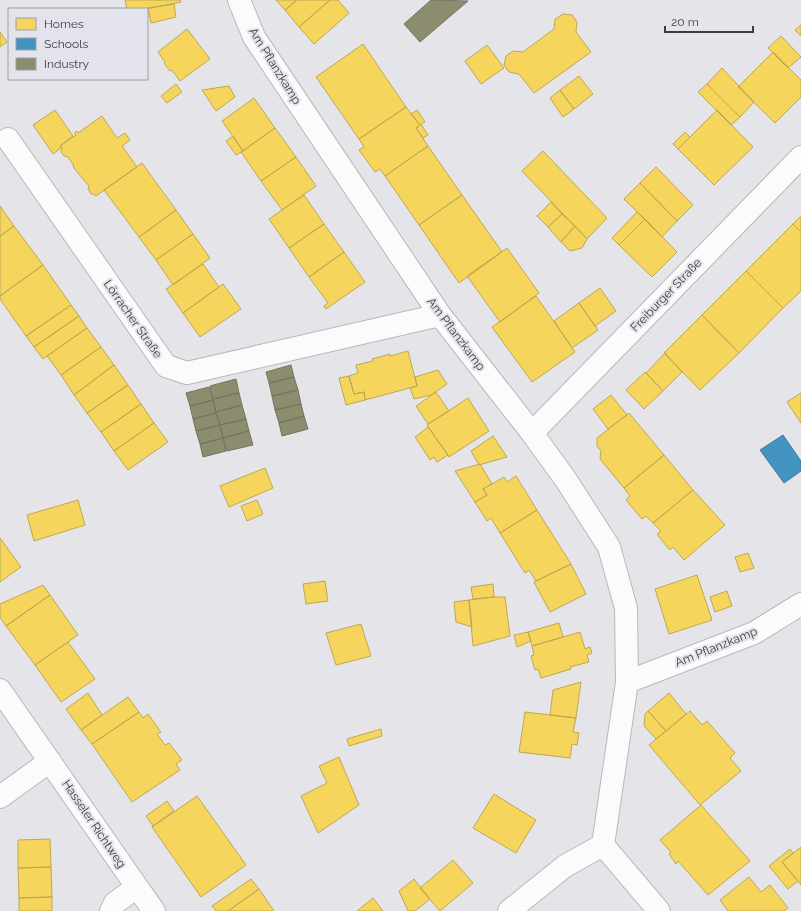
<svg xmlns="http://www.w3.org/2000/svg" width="801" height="911" viewBox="0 0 801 911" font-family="Raleway,sans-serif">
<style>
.homes{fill:#f6d55c;stroke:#bea753}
.schools{fill:#4393c3;stroke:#41799b}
.industry{fill:#8c8c6e;stroke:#747460}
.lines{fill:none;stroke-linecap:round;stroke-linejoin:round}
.minor-casing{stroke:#b8b8bb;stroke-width:24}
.minor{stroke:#fbfbfc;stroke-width:22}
.labels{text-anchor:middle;stroke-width:4;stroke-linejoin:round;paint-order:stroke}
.street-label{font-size:12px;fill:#3c3c3f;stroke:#e3e3eb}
</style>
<rect width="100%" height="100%" fill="#e5e5e9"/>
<path class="homes" d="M125,0h55l1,2 -35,7h-19z
M276,0h21l-12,10z
M297,0h33l-31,27 -14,-17z
M330,0h8l11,13 -35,31 -15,-17z
M174,4l2,13 -25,6 -3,-15z
M563,14l9,1 5,7 -1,10 15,20 -57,41 -15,-19 -10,-2 -5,-7 2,-9 7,-5 10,1 31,-23 1,-10z
M801,25v11l-6,-6z
M187,29l23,30 -30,22 -8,-11 -2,1 -6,-8 1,-1 -7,-10z
M0,32l7,10 -7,5z
M781,36l20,21 -13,11 -20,-20z
M363,44l43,63 -47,32 -43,-62z
M487,45l17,23 -23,16 -16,-23z
M773,52l28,28v17l-26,26 -37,-36z
M722,68l32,34 -14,15 -33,-33z
M579,76l14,18 -19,15 -14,-19z
M176,84l6,8 -15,11 -6,-7z
M707,84l33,33 -9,8 -33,-33z
M229,86l6,11 -19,14 -14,-21z
M560,90l14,19 -11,8 -13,-19z
M254,98l21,30 -32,23 -21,-30z
M406,107l14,18 -4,3 12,18 -43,30 -5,-7 -5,3 -16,-22 5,-3 -5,-8z
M55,110l18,26 -13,10 1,2 -8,6 -20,-29z
M417,110l8,12 -4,2 7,11 -5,3 -7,-10 4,-3 -9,-11z
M717,110l36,37 -39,38 -36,-36z
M102,116l15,22 8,-5 5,7 -8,6 15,21 -41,29 -2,-2h-3l-3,-5 1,-3 -16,-19 1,-1 -6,-9 -4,-1 -3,-4 1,-4 -2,-2 16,-11 -2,-2 3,-2 1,2z
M275,128l21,29 -35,24 -20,-29z
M685,132l5,5 -12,12 -5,-5z
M233,136l10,15 -7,4 -10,-14z
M428,146l34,49 -43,30 -34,-49z
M543,151l64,67 -20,21 -65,-68z
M296,157l20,29 -34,24 -21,-29z
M142,163l34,47 -37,27 -35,-47z
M656,167l37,38 -16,16 -37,-38z
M640,183l37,38 -15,16 -38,-38z
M304,195l20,29 -35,24 -20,-29z
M462,195l40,57 -43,31 -40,-58z
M551,202l11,12 -14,13 -11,-11z
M0,206l14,20 -14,10z
M176,210l17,24 -37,26 -17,-23z
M637,212l8,7 -26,26 -7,-7z
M562,214l13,12 -14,16 -13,-15z
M801,216v16l-8,-8z
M645,219l32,33 -25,25 -33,-32z
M324,224l20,28 -35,25 -20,-29z
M793,224l8,8v59l-18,17 -37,-37z
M14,226l29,39 -43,31v-60z
M575,226l12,13 -5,9 -12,3 -9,-9z
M193,234l17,24 -37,27 -17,-25z
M507,248l32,45 -39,29 -33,-46z
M344,252l21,30 -39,27 -2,-3 4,-3 -19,-26z
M203,264l16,23 -36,26 -17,-24z
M43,265l28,40 -45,31 -26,-37v-3z
M746,271l37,37 -44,45 -37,-38z
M223,284l18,25 -41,28 -17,-24z
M600,288l16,23 -21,15 -16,-23z
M536,296l39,56 -43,30 -40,-55z
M579,303l19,27 -26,18 -18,-27z
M71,305l8,11 -45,31 -8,-11z
M702,315l37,38 -39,37 -36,-37z
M79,316l8,12 -44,31 -9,-12z
M87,328l14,19 -40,28 -14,-19z
M101,347l13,18 -40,30 -13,-20z
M408,351l9,35 -52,14 -1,-8 -10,2 -5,-18 9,-3 -2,-8 17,-4 -1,-2 18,-5v2z
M665,353l17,19 -19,19 -17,-18z
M114,365l14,20 -41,28 -13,-18z
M438,370l9,14 -16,11 -17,4 -4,-11 7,-2 -2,-9z
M645,372l18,19 -19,18 -18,-19z
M349,376l5,18 10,-2 1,8 -19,5 -7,-27z
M128,385l13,19 -40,28 -14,-19z
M436,392l13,19 -21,13 -12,-18z
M801,393v30l-14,-21z
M611,395l16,20 -19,14 -15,-20z
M468,398l21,33 -40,26 -22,-32z
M141,404l13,19 -40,28 -13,-19z
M629,413l35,42 -40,33 -24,-29 1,-8 -4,-5v-8z
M154,423l14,19 -40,28 -14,-19z
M428,427l20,28 -11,7 -3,-5 -4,3 -15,-23z
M493,436l14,21 -28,8 -8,-14z
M664,455l29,35 -40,33 -7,-7 -4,3 -16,-19 4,-4 -6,-8z
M480,464l12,20 -9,5 4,6 -12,7 -20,-31z
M265,468l8,20 -44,19 -9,-21z
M516,476l21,34 -37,23 -9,-15 -4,3 -12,-19 12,-7 -4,-6 21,-12 3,5z
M693,490l32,35 -41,35 -11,-13 -3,3 -7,-8 -6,-8 4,-3 -8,-8z
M78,500l7,25 -51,16 -7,-26z
M257,500l6,14 -16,7 -6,-15z
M537,510l34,54 -35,17 -7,-11 -4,3 -25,-40z
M0,538l21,29 -21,15z
M748,553l6,15 -14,4 -5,-15z
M571,564l15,30 -36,18 -16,-30z
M697,575l15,45 -43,14 -14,-45z
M325,581l3,20 -22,3 -3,-20z
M493,584l1,13 -21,2 -2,-12z
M43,585l7,10 -44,31 -6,-9v-13z
M727,591l5,15 -17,6 -5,-15z
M50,595l28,40 -43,30 -29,-39z
M494,597h11l5,39 -37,10 -4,-46z
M469,600l3,27 -16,-5 -2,-20z
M559,623l4,14 -31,9 -4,-14z
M361,624l10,32 -35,9 -10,-32z
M528,632l3,9 -14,6 -3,-12z
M580,632l5,17 5,-2 2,6 -5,2 2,7 -19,5 1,2 -30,9 -3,-9 -3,1 -4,-14 3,-1 -2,-9z
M68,642l27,37 -34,23 -26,-37z
M581,682l-5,36 -26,-3 3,-25z
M88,693l14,22 -21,15 -15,-21z
M669,693l17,21 -20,17 -18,-20z
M128,697l11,15 -47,32 -11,-14z
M648,711l18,20 -10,8 -12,-13 1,-12z
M690,711l12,14 5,-4 28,32 -5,5 11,13 -41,34 -51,-60z
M139,712l4,6 5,-4 13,18 -4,2 8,11 4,-2 13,17 -6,4 4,6 -48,32 -40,-58z
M525,712l51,6 -3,14 6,1 -2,12 -5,-1 -2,14 -51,-6z
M381,729l1,7 -33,10 -2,-7z
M339,757l20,48 -41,28 -17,-37 26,-13 -8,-17z
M494,794l42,26 -20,33 -43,-25z
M197,796l49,69 -45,32 -49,-70z
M167,801l7,10 -21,15 -7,-10z
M701,805l49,56 -42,34 -30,-34 -2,3 -7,-10 2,-2 -11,-12z
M50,839l1,28 -33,1v-28z
M801,847v38l-19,-23z
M790,849l3,4 -11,9 16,19 -10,8 -19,-23z
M453,860l20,23 -33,28 -20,-23z
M51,867l1,30 -33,1 -1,-30z
M749,877l12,15 9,-7 18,23 -4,3h-56l-8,-11z
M251,879l8,10 -31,22h-12l-4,-5z
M414,879l16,20 -15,12h-7l-9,-20z
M259,889l15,22h-46z
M52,897v14h-33v-13z
M373,898l10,13h-26z"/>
<path class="schools" d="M783,435l18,26v10l-17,12 -24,-33z"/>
<path class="industry" d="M431,0l37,1 -48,41 -16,-18z
M291,365l3,12 -25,6 -3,-11z
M294,377l4,13 -26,6 -3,-13z
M236,379l3,14 -26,6 -3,-13z
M209,387l4,13 -23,6 -4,-13z
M298,390l3,14 -26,6 -3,-14z
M239,393l3,12 -26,7 -3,-13z
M213,400l3,13 -23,6 -3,-13z
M301,404l3,12 -25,7 -4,-13z
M242,405l4,14 -26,6 -4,-13z
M216,413l4,12 -24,6 -3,-12z
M304,416l4,13 -26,7 -3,-13z
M246,419l3,12 -26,7 -3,-13z
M220,425l3,13 -23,6 -4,-13z
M249,431l4,14 -26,6 -4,-13z
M223,438l3,13 -23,6 -3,-13z"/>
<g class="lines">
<defs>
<path id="minor" d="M239,0l15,37 186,278 92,118 34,47 43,67 17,61 1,74 -24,163 56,66
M8,139l158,227 21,7 253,-58
M532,433l269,-276
M627,682l127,-49 47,-29
M0,690l137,197 17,24
M0,797l50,-36
M111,911l4,-8 22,-16
M509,911l56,-45 38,-21"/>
</defs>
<use href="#minor" class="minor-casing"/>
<use href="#minor" class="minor"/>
</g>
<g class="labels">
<g class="street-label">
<text transform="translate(275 66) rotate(58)" y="4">Am Pflanzkamp</text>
<text transform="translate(666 295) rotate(-46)" y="4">Freiburger Straße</text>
<text transform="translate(133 319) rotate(55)" y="4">Lörracher Straße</text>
<text transform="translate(456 334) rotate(53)" y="4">Am Pflanzkamp</text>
<text transform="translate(716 647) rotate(-22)" y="4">Am Pflanzkamp</text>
<text transform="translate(94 824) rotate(56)" y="4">Hasseler Richtweg</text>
</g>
</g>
<rect x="8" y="8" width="140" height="72" fill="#e3e3eb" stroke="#a0a0a6"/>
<rect x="16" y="18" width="20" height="12" fill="#f6d55c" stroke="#a0a0a6"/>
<text x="44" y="28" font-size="12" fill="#3c3c3f">Homes</text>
<rect x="16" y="38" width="20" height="12" fill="#4393c3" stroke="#a0a0a6"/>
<text x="44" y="48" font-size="12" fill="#3c3c3f">Schools</text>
<rect x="16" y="58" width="20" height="12" fill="#8c8c6e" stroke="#a0a0a6"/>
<text x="44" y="68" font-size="12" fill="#3c3c3f">Industry</text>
<path d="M665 26v6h88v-6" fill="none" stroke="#3c3c3f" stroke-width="2"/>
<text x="671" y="26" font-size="12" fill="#3c3c3f" stroke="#e3e3eb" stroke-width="3" paint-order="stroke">20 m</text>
</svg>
